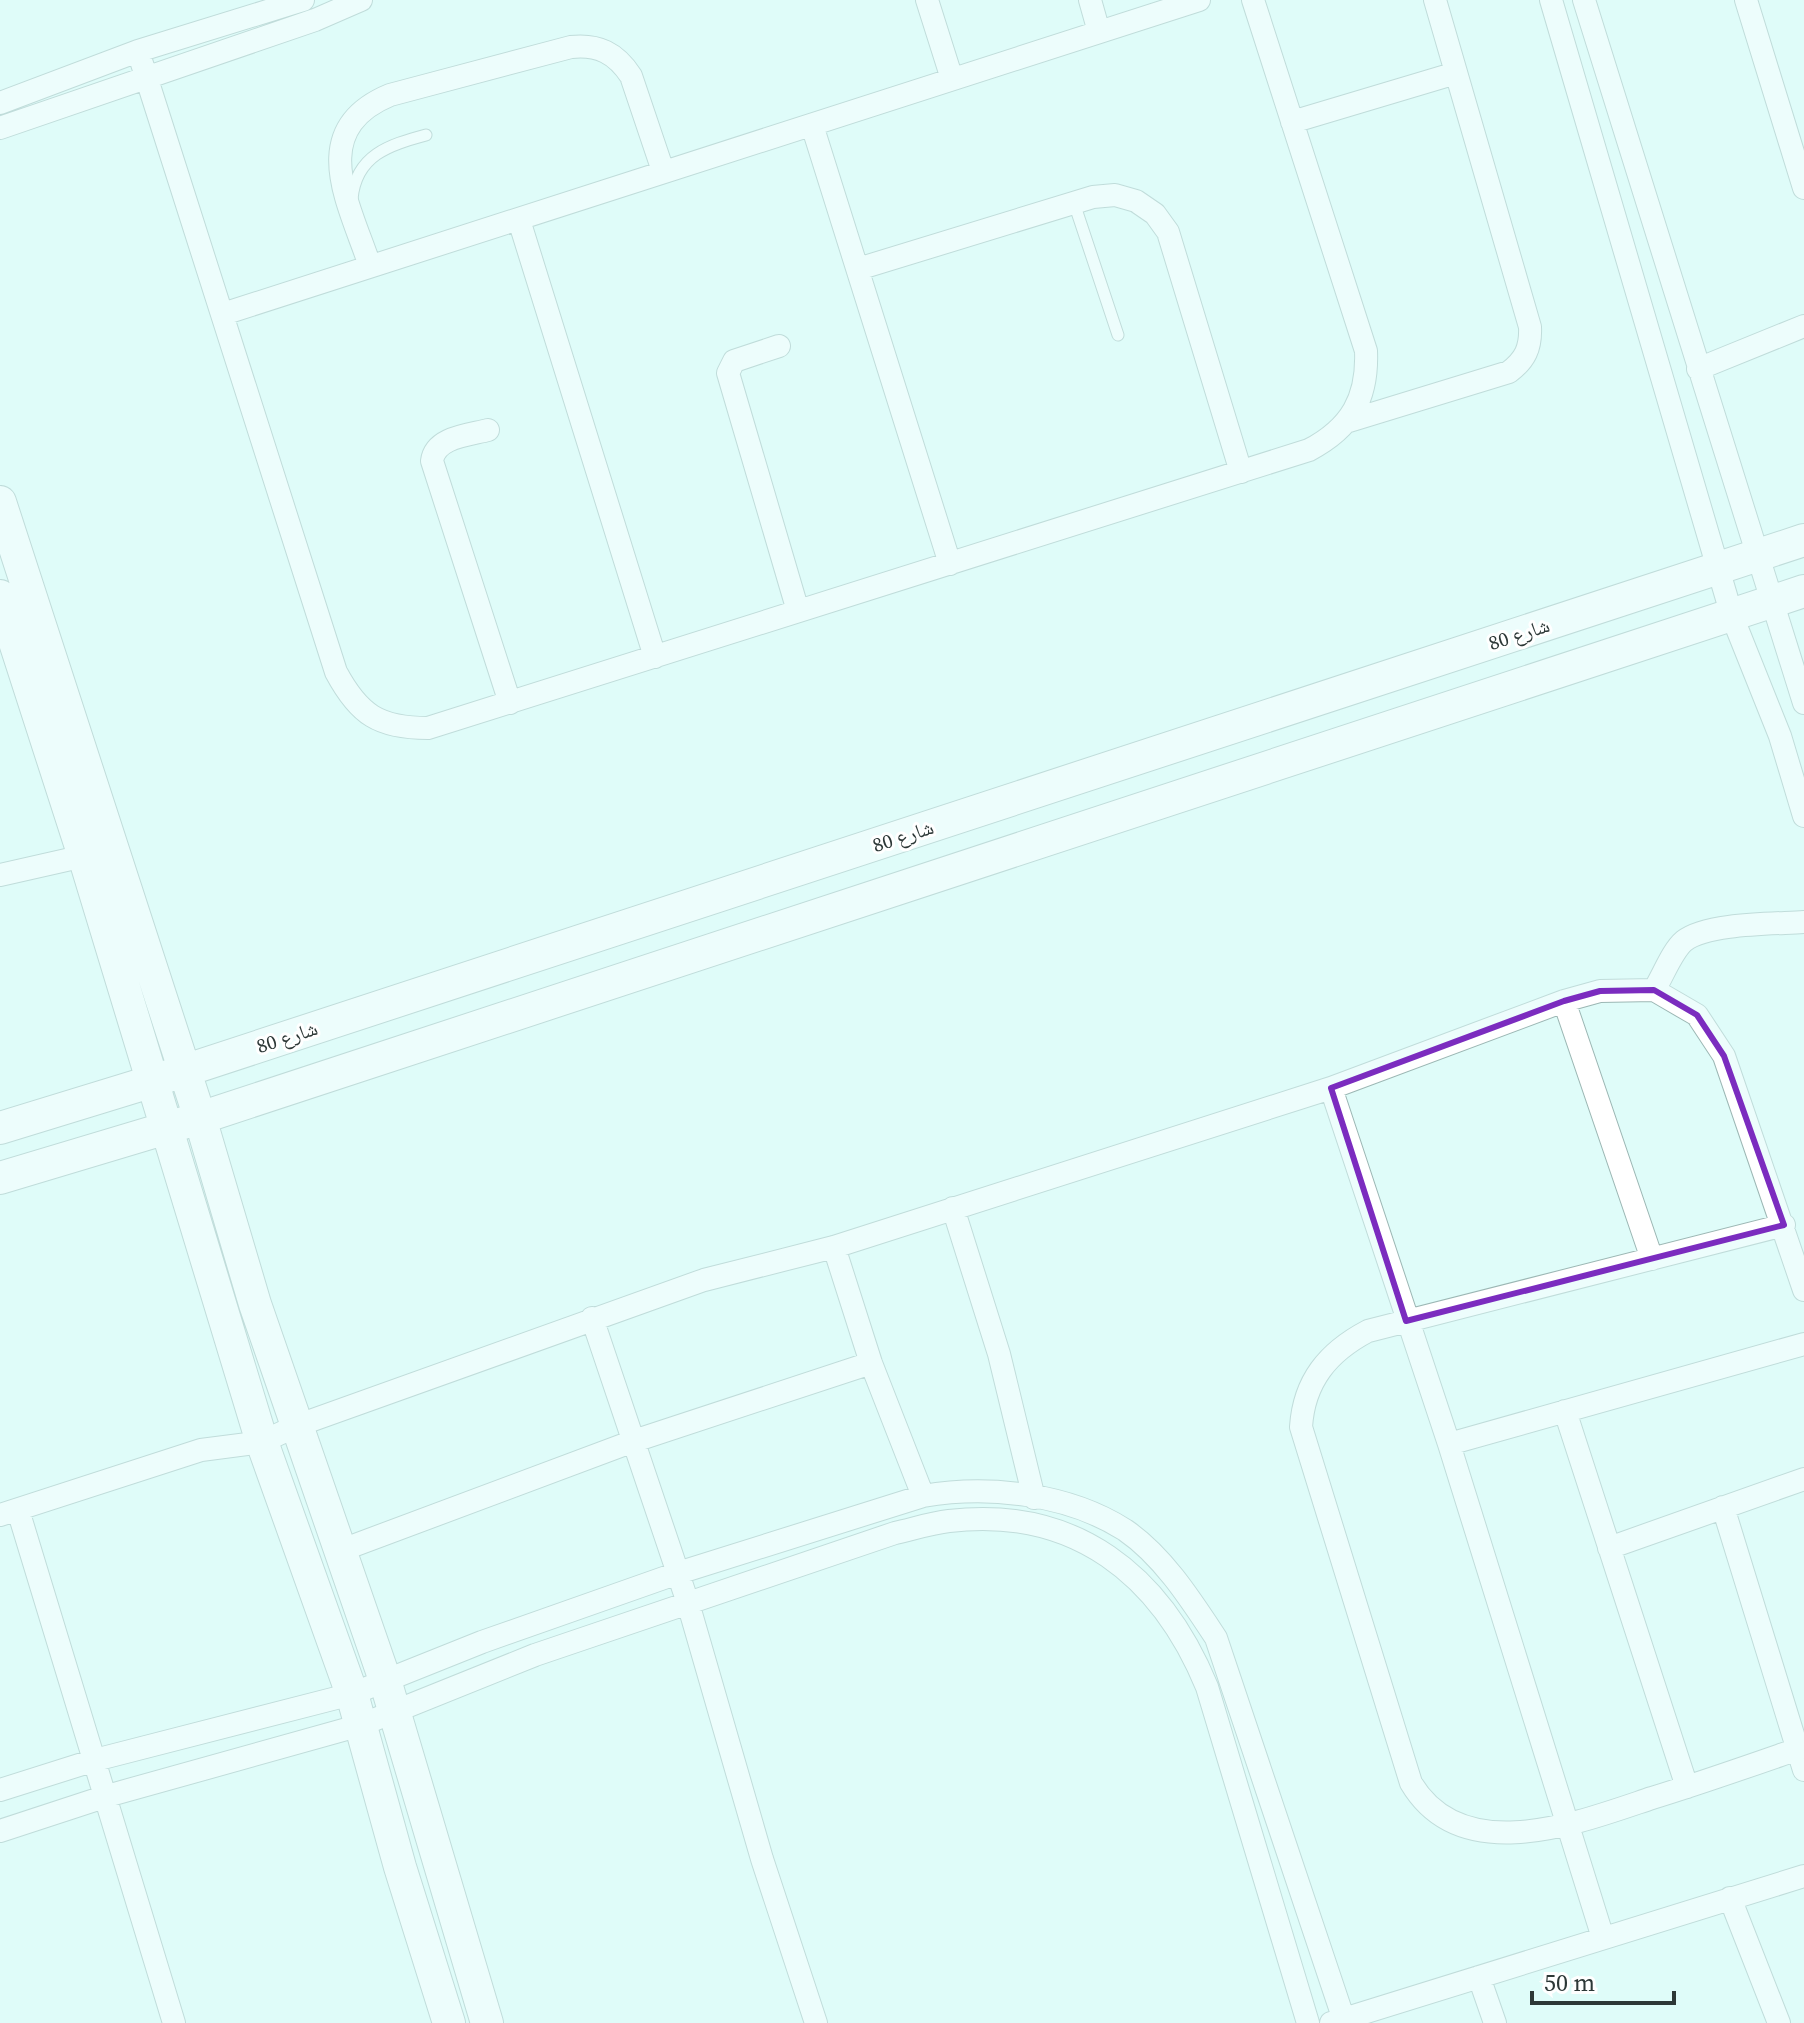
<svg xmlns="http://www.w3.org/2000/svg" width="1804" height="2023" viewBox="0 0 1804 2023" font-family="'Source Serif 4','Noto Naskh Arabic',serif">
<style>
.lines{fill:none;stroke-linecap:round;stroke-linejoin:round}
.lane-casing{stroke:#9cb7b4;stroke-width:13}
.street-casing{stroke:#9cb7b4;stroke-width:24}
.secondary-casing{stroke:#9cb7b4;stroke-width:34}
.lane{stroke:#fff;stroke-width:11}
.street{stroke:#fff;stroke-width:22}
.secondary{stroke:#fff;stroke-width:32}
.marked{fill:none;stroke:#7b2cbf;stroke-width:6;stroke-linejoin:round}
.labels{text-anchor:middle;stroke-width:6;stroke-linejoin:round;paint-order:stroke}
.street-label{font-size:20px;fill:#2d3837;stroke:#fff}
</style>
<rect width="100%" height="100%" fill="#dffcf9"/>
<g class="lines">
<defs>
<path id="lane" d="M352,199c4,-44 37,-54 74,-64
M1074,203l44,132"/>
<path id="street" d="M927,0l25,79
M1090,0l9,32
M1551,0l181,616 48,120 24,80
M1584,0l220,703
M1746,0l58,188
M138,51l198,621c23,43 43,56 92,56l881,-278c42,-22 59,-52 57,-99l-113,-351
M0,103l138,-52 165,-51
M1292,122l164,-49
M812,125l138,439
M0,128l315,-108 46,-20
M519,220l136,437
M370,266c-21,-63 -64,-136 20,-171l181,-48c27,-3 45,6 60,29l32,95
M858,269l235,-72 22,-2 21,6 19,13 13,18 73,240
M223,314l976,-314
M779,346l-45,15 -6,12 70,238
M1698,369l106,-43
M1349,421l160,-49c16,-12 22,-24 21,-45l-95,-327
M488,430c-19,5 -53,7 -56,31l78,242
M0,875l84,-19
M1654,990c9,-14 18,-39 30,-49 23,-18 90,-17 120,-19
M1564,1001l88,258
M1331,1088l118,356 154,494
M953,1208l46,146 35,144
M1784,1225l-416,106c-40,21 -64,50 -67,96l110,356c51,86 169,39 241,15 49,-15 97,-32 146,-49
M834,1247l37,116 52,133
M592,1318l96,285 74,256 54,164
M1565,1411l122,376
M1449,1444l355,-100
M1723,1507l81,263
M18,1510l156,513
M0,1515l201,-65 61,-8 34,-16 408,-146 130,-33 497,-159 233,-87 36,-10 54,-1 43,25 27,41 80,234
M1609,1548l195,-69
M342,1550l289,-108 240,-79
M0,1790l95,-30 257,-66 130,-52 196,-69 245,-77c65,-11 144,-3 202,34 38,26 66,70 91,108l129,385
M0,1831l107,-35 254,-71 174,-70 360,-122c18,-4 36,-10 54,-12 126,-15 212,54 258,166l101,336
M1730,1898l49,125
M1479,1977l16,46
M1331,2023l473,-147"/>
<path id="secondary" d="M0,502l200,616 55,186 130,376 102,343
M0,596l84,260 178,586 90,252 48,173 49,156
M0,1128l150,-46 1654,-542
M0,1178l200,-60 1604,-527"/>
</defs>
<use href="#lane" class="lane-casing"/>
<use href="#street" class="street-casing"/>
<use href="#secondary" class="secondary-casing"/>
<use href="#lane" class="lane"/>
<use href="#street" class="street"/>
<use href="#secondary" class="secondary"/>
</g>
<path d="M0 0H1804V2023H0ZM1654,990l43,25 27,41 60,169 -378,96 -75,-233 233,-87 36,-10z" fill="#dffcf9" fill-opacity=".55" fill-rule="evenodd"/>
<path class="marked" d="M1654,990l43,25 27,41 60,169 -378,96 -75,-233 233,-87 36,-10z"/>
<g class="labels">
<g class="street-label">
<text transform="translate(1519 634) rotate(-18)" y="7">شارع 80</text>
<text transform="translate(903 836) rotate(-18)" y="7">شارع 80</text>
<text transform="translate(287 1037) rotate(-18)" y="7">شارع 80</text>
</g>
</g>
<path d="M1532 1991v12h142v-12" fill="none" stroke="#2d3837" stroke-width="4"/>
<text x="1544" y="1991" font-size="24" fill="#2d3837" stroke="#ffffff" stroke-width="6" paint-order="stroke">50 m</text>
</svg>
